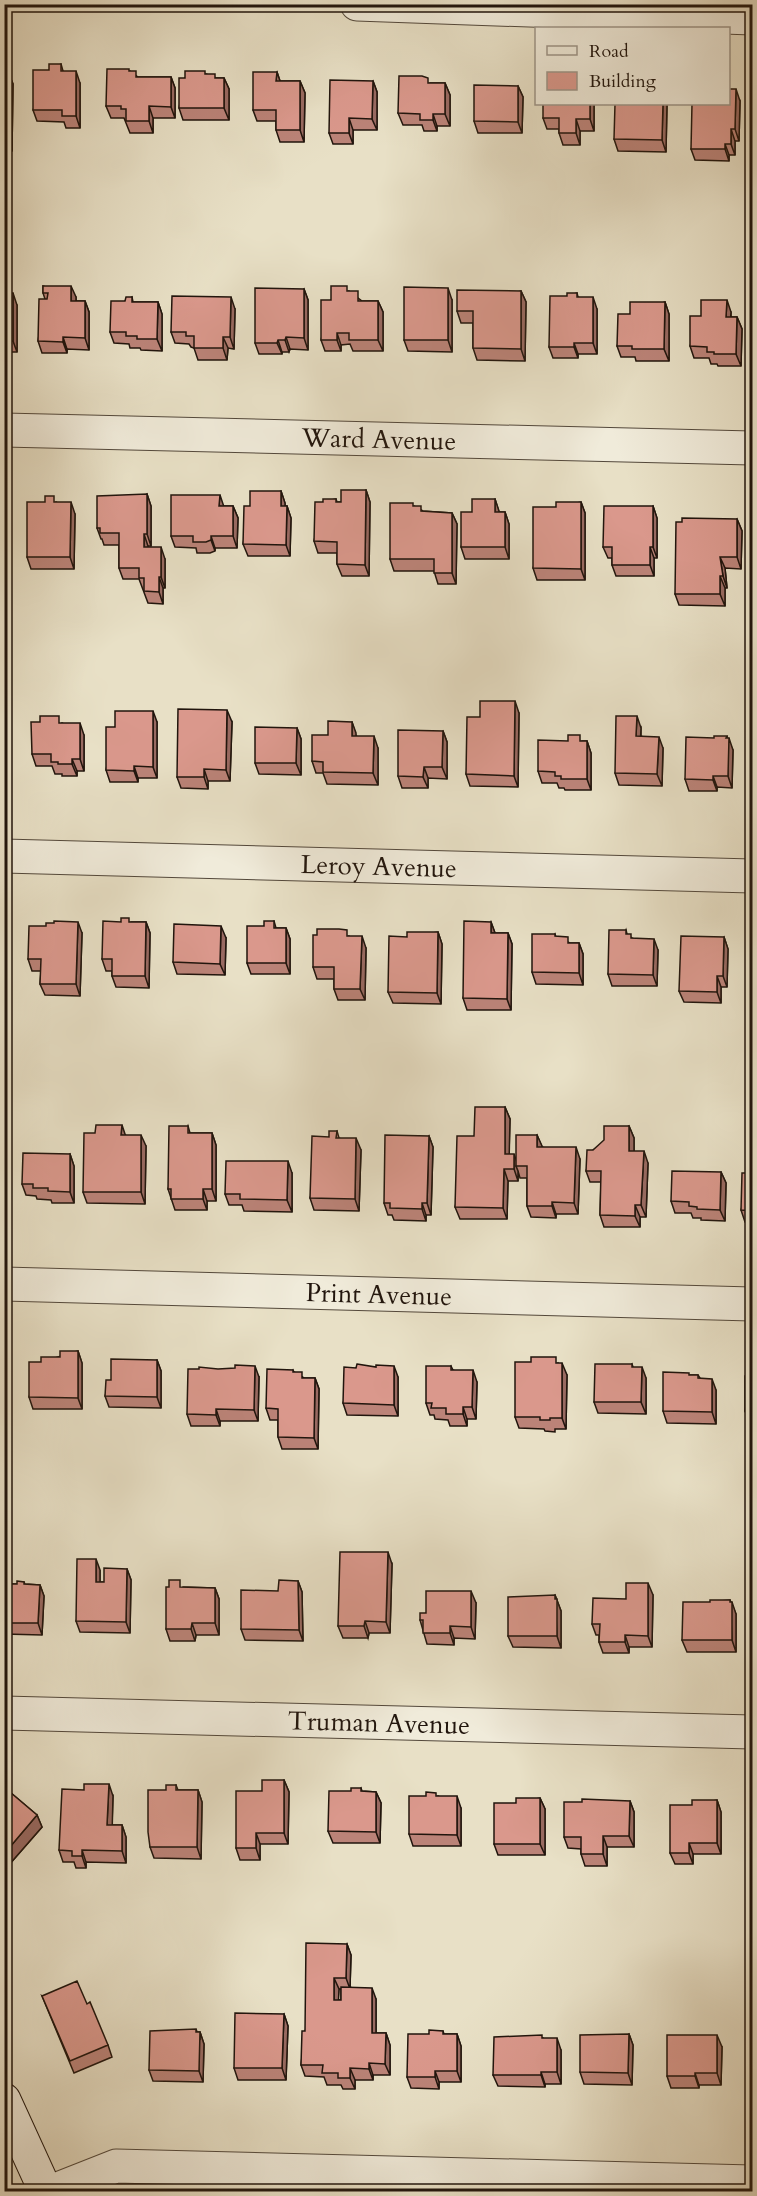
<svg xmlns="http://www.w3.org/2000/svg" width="757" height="2196" viewBox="0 0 757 2196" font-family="Cardo,serif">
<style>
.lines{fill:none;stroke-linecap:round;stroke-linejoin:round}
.minor-casing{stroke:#53483b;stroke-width:35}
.secondary-casing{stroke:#21150d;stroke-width:35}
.minor{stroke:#f0ebda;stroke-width:33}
.secondary{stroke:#f0ebda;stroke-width:33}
.wall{fill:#bb8378;stroke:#21150d;stroke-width:1.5;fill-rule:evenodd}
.shaded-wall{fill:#996a62;stroke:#21150d;stroke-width:1.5}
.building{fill:#da988c;stroke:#21150d;stroke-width:1.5}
.labels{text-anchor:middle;stroke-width:6;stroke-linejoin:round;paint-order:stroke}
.street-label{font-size:26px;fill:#21150d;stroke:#f0ebda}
</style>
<rect width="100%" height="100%" fill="#e8e0c6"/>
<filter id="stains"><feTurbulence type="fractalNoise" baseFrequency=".00333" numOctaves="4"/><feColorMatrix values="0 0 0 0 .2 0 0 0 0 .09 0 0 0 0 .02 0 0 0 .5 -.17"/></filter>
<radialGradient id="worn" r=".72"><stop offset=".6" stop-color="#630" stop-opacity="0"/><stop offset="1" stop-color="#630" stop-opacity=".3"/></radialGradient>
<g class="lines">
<defs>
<g id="minor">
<path d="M357,4l395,14"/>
<path id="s1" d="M4,430l748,18"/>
<path id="s2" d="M4,856l748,20"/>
<path id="s3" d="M4,1284l748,20"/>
<path id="s4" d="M4,1713l748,19"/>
<path d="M50,2192l66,-26 636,16"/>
</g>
<path id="secondary" d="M4,2100l42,92"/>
</defs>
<use href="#minor" class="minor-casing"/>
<use href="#secondary" class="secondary-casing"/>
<use href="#minor" class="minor"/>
<use href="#secondary" class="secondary"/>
</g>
<path class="wall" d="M61,64l2,7 17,12v45h-14l-2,-6 -27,-1 -4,-11 16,-40z
M130,71l8,6h33l4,11v30h-22v15h-23l-6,-15h-13l-5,-12z
M4,72h4l5,12 -1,67h-8z
M277,72l3,9h20l5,12 -1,49h-24l-4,-12v-9h-19l-4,-11z
M206,74l10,4h8l5,11v31h-46l-4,-12 6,-30z
M373,81l4,11v38h-24v14h-20l-4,-11z
M430,83h15l5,12v31h-13v5h-13l-2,-6h-19l-5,-12z
M518,86l5,11 -1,36h-44l-4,-12z
M740,101l-1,40h-4v14h-6v6l-34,-1 -4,-11z
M594,104v27h-14v14h-17l-4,-12v-4h-12l-4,-11z
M667,104l-1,48 -48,-1 -4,-12z
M4,278l4,11v4l9,12v47h-13z
M43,286l33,11v4h9l4,11v38l-22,-1v4h-25l-4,-12 7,-42 -2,-6z
M304,289l4,11v50l-18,-1 -1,3h-7v2h-23l-4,-11z
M349,291l13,10h16l5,11v39h-30l-3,-7 -9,1v6h-16l-4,-11 10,-40z
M521,291l5,11 -1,59 -48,-1 -4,-12v-25h-12l-4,-12z
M577,293l1,4 19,12v45h-19v4h-25l-4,-11 18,-51z
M132,297l1,5h25l4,12v37l-21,-1 -1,-2h-10l-1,-4 -15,-1 -4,-11 15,-31z
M452,300v52l-44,-1 -4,-11z
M665,302l4,12v47h-33l-1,-4h-14l-4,-11 13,-32z
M235,309l-1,40 -6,-1 -1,12h-29l-4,-12 -3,-1 -2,-3 -14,-1 -4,-11z
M731,312v5h6l5,12 -1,37h-23l-1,-2h-6l-2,-6h-15l-4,-12 11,-30z
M366,490l4,12 -1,74h-27l-5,-12v-11h-19l-4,-12 9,-39 13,-3 1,3h4z
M281,491l4,12v3h2l4,12 -1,38h-42l-5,-12 7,-38z
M147,494l4,12v40h-3v1l17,12v29h-2v16l-15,-1 -9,-24h-16l-4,-11v-23h-15l-2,-6h-1l-4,-11z
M495,499l4,13h6l4,12v35h-44l-4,-12 11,-35z
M56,502l19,12 -1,55h-43l-4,-12z
M581,502l4,11v67h-48l-4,-12 23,-61z
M224,506h9l5,12 -1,30h-22v3l-5,2h-13l-1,-5 -21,-1 -4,-11z
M414,506l9,5 29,2 5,11 -1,60h-18l-4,-13h-40l-4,-12z
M653,506l4,12v40h-3v18h-38l-4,-11v-7h-4l-5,-11z
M753,512v68l-4,-9z
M737,519l5,12 -1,38 -16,-1 2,20h-2v18l-46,-1 -4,-11z
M519,713l-1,74 -48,-1 -4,-12 14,-57z
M157,722v56h-19v4h-28l-4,-12 9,-43z
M232,722l-2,59h-22v8l-27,-1 -4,-11z
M352,722l4,14 22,12v37l-51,-1 -4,-11h-7l-4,-12 16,-26z
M62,723l22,12v36h-7v5h-15v-2h-7l-3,-8h-16l-4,-12z
M297,728l4,11v36l-42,-1 -4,-11z
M641,728v8l22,12 -1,38 -43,-1 -4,-12z
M443,731l4,11v37l-19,-1v10h-26l-4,-12z
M727,738l6,12 -1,38 -15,-1v4h-28l-4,-12z
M582,741h5l4,12v37h-26l-1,-2h-5l-2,-5h-15l-4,-12z
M274,921l2,7h10l4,11v35h-39l-4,-11 17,-37z
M131,922h15l4,11 -1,55 -33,-1 -4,-11v-5h-6l-4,-12z
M491,922l4,11h13l4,11 -1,66h-44l-4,-12z
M626,930l1,4 5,4 26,12 -1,36h-45l-4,-12z
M438,932l4,12 -1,60 -48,-1 -5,-11 19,-55z
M82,933l-2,63 -35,-1 -5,-11 1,-13h-9l-4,-12z
M555,934l1,3 14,6h9l4,11v31l-47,-1 -4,-12z
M349,936l17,12 -1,52h-27l-4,-11v-10h-17l-4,-12z
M724,937l4,12 -1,38h-6v16l-37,-1 -5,-11z
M226,938l-1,37 -48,-1 -4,-12z
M505,1107l5,12 -1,35 7,6 21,-25 5,12 38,12 -2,55h-22v4l-25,-1 -4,-11v-28h-7l-2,-7v10h-10l-1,38h-47l-5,-12 19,-71z
M188,1126l2,7h22l4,12v56h-9v9h-32l-7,-21z
M629,1126l5,12v13l14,12 -2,54h-6v10h-36l-4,-12 1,-33h-11l-4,-11 7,-21z
M337,1131l2,7 22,12 -2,61 -45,-1 -4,-12 19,-61z
M125,1135l21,11 -1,58 -58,-1 -4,-11z
M429,1136l4,11 -2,68h-5v6l-32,-1 -2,-5h-4l-4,-12z
M70,1154l4,12v37h-22l-1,-3 -14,-1 -1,-3 -10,-1 -4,-11z
M721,1172l5,11 -1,38 -24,-1v-2h-8l-2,-5h-16l-4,-12z
M292,1173v39l-48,-1 -2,-6h-13l-4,-11z
M753,1173v49h-8l-4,-12z
M78,1351l4,12v46h-49l-4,-12 12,-35z
M157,1360l4,11v37l-52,-1 -4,-11 6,-16z
M558,1363l9,12 -1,54h-11v3l-10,-1 -1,-2 -25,-1 -4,-11z
M632,1364l1,3 13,11v36l-48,-1 -4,-11z
M451,1366l2,4 24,12 -1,37h-9v7h-17l-2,-6 -13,-1 -1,-4h-4l-4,-12z
M356,1368l42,9v39l-51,-1 -4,-12z
M293,1370l1,2 10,6h11l4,11 -1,60h-36l-4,-12v-17h-8l-4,-12z
M690,1375h8l2,3 16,12v34l-49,-1 -4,-12z
M753,1376v47h-4l-4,-12z
M259,1377l-1,44h-38v5h-29l-4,-12z
M392,1564l-2,69h-21l-1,5h-25l-5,-12z
M127,1569l4,11 -1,53 -50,-1 -4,-11 24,-51v12h4z
M298,1581l4,11 1,49 -58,-1 -4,-11 37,-38z
M24,1582l1,2 15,1 4,11 -2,39 -38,-1v-50h13z
M183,1587l32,1 4,11v36h-23l-1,6h-25l-4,-12z
M555,1595l6,16v37l-48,-1 -5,-11z
M653,1595l-1,52h-23v6h-26l-4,-11v-7h-3l-4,-11 34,-25z
M730,1600l6,14v38h-49l-5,-12 28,-38z
M476,1603l-1,36 -21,-1v7l-27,-1 -7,-24 6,-7z
M284,1780l5,12 -1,52h-28v16h-20l-4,-12 26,-57z
M176,1785l2,5h20l4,12 -1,57 -47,-1 -4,-11 16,-57z
M4,1787l33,28 5,12 -34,39 -4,-3z
M361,1788l1,3 14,1 5,11 -1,40h-47l-5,-12z
M113,1796l-1,29h10l4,12v26l-40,-1v6h-10l-2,-6h-11l-4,-12z
M438,1796l23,12v38h-48l-4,-12z
M540,1798l5,11v46h-47l-4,-11 22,-41z
M717,1800l4,12v42h-28v10h-18l-5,-11 22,-48z
M630,1801l4,11v35h-27v19h-22l-4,-12v-5l-13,-1 -4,-11z
M347,1944l4,11 -1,32 26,12v34h10l4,12v30h-17v5h-18v9h-12l-2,-4h-14l-3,-8 -19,-1 -4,-11 4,-34zM339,1989h2v11h-3z
M42,1996l66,49 4,12 -38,16z
M284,2014l4,12 -2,54h-48l-4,-12z
M443,2031l1,3h13l4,12v36h-22v7l-28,-1 -4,-11 22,-43z
M197,2032h3l4,12 -1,38 -50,-1 -4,-11z
M629,2034l4,11 -1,40 -48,-1 -4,-12z
M543,2038l18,12v34h-16v3l-47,-1 -5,-11z
M722,2047l-1,38h-22v3h-28l-4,-12z"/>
<path class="shaded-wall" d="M76,71l4,12v45l-4,-12z
M8,72l5,12 -1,67 -4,-12z
M277,72l4,12 -5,-3z
M171,77l4,11v30l-4,-11z
M224,78l5,11v31l-5,-12z
M300,81l5,12 -1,49 -4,-12z
M373,81l4,11v38l-5,-11z
M445,83l5,12v31l-5,-12z
M518,86l5,11 -1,36 -4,-11z
M736,89l4,12 -1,40 -4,-12z
M590,104h4v27l-4,-12z
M663,104h4l-1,48 -4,-12z
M149,106l4,12v15l-4,-12z
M433,114l4,12v5l-4,-11z
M349,118l4,12v14l-4,-11z
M576,119l4,12v14l-4,-12z
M731,129l4,12v14l-4,-11z
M725,144l4,11v6l-4,-12z
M4,278l4,11v16l-4,-11z
M71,286l5,11v15l-5,-11z
M448,288l4,12v52l-4,-12z
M304,289l4,11v50l-4,-12z
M521,291l5,11 -1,59 -4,-12z
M13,293l4,12v47l-4,-11z
M231,297l4,12 -1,40 -4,-12z
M593,297l4,12v45l-4,-11z
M727,300l4,12 -1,16 -4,-11z
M85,301l4,11v38l-4,-12z
M378,301l5,11v39l-5,-11z
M158,302l4,12v37l-5,-12z
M665,302l4,12v47l-5,-12z
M737,317l5,12 -1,37 -5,-12z
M337,333l4,12v6l-4,-11z
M63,337l4,12v4l-4,-11z
M223,337l5,11 -1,12 -4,-12z
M286,337l4,12 -1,3 -4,-12z
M278,340l4,12v2l-5,-11z
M574,343l4,11v4l-4,-11z
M366,490l4,12 -1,74 -4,-11z
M281,491l4,12v15l-4,-12z
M147,494l4,12v40l-4,-12z
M220,495l4,12 -5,-1z
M495,499l4,12v13l-4,-12z
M4,500l2,3 -1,38 -1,-2z
M71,502l4,12 -1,55 -4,-12z
M581,502l4,11v67l-4,-11z
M233,506l5,12 -1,30 -4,-12z
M287,506l4,12 -1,38 -4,-11z
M653,506l4,12v40l-4,-11z
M505,512l4,12v35l-4,-12z
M452,513l5,11 -1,60 -4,-11z
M737,519l5,12 -1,38 -4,-12z
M144,534l4,12v13l-4,-12z
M211,536l4,12v3l-4,-11z
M161,547l4,12v29l-4,-11z
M650,547l4,11v18l-4,-11z
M720,557l5,11 2,20 -4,-12z
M720,576l5,12v18l-5,-12z
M159,577l4,11v16l-4,-12z
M515,701l4,12 -1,74 -4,-11z
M227,710l5,12 -2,59 -4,-11z
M153,711l4,11v56l-4,-11z
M637,716l4,12 -1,20 -4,-12z
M352,722l4,11v14l-4,-11z
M80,723l4,12v36l-4,-12z
M297,728l4,11v36l-5,-12z
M443,731l4,11v37l-5,-12z
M374,736l4,12v37l-5,-12z
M727,736l2,7v-5l4,12 -1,38 -4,-12z
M659,737l4,11 -1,38 -5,-12z
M587,741l4,12v37l-4,-11z
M72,759l5,12v5l-5,-12z
M134,766l4,12v4l-4,-11z
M424,767l4,11v10l-5,-11z
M204,769l4,12v8l-4,-12z
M713,776l4,11v4l-4,-11z
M78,922l4,11 -2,63 -4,-12z
M146,922l4,11 -1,55 -4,-12z
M491,922l4,11h-4z
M4,926l2,4 -1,46 -1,-1z
M221,926l5,12 -1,37 -5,-11z
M286,928l4,11v35l-4,-11z
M438,932l4,12 -1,60 -4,-11z
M508,933l4,11 -1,66 -4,-11z
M362,936l4,12 -1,52 -5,-11z
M724,937l4,12 -1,38 -4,-11z
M654,939l4,11 -1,36 -4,-11z
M579,943l4,11v31l-4,-12z
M717,976l4,11v16l-4,-11z
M505,1107l5,12 -1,46 -4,-11z
M122,1125l4,12 -5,-2z
M629,1126l5,12v25l-5,-12z
M212,1133l4,12v56l-4,-12z
M141,1135l5,11 -1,58 -4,-12z
M537,1135l5,11v13l-5,-12z
M429,1136l4,11 -2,68 -4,-12z
M356,1138l5,12 -2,61 -4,-12z
M576,1147l4,12 -2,55 -4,-11z
M644,1151l4,12 -2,54 -5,-12z
M70,1154l4,12v37l-4,-11z
M514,1154l4,11 -2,1 2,5v10l-4,-12z
M288,1161l4,12v39l-5,-12z
M504,1169l4,12 -1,38 -4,-11z
M721,1172l5,11 -1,38 -5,-11z
M203,1189l4,12v9l-4,-11z
M552,1202l4,12v4l-4,-12z
M422,1203l4,12v6l-4,-12z
M635,1205l5,12v10l-5,-11z
M78,1351l4,12v46l-4,-11z
M157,1360l4,11v37l-4,-11z
M562,1363l5,12 -1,54 -4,-11z
M255,1366l4,11 -1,44 -4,-11z
M394,1366l4,11v39l-4,-11z
M642,1367l4,11v36l-5,-12z
M473,1370l4,12 -1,37 -4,-12z
M315,1378l4,11 -1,60 -4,-11z
M712,1379l4,11v34l-4,-12z
M463,1407l4,12v7l-4,-12z
M216,1409l4,12v5l-4,-11z
M388,1552l4,12 -2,69 -4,-11z
M96,1559l4,11v23l-4,-11z
M127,1569l4,11 -1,53 -4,-11z
M298,1581l4,11 1,49 -4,-11z
M648,1583l5,12 -1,52 -4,-11z
M40,1585l4,11 -2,39 -4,-12z
M215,1588l4,11v36l-4,-12z
M471,1591l5,12 -1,36 -4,-12z
M555,1595l6,16v37l-4,-12z
M730,1600l2,6v-4l4,12v38l-4,-12z
M365,1621l4,12 -1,5 -4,-12z
M192,1623l4,12 -1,6 -4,-12z
M450,1626l4,12v7l-4,-12z
M625,1635l4,12v6l-4,-11z
M284,1780l5,12 -1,52 -4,-11z
M109,1784l4,12 -1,40 -5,-11z
M198,1790l4,12 -1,57 -4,-12z
M376,1792l5,11 -1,40 -4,-11z
M457,1796l4,12v38l-4,-11z
M540,1798l5,11v46l-5,-11z
M717,1800l4,12v42l-4,-11z
M630,1801l4,11v35l-5,-11z
M37,1815l5,12 -34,39 -4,-12z
M122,1825l4,12v26l-4,-12z
M256,1833l4,11v16l-4,-12z
M603,1836l4,11v19l-4,-12z
M689,1843l4,11v10l-4,-11z
M82,1850l4,12v6l-4,-12z
M347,1944l4,11 -1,34 -4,-11z
M334,1978l5,11 -1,23 -4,-12z
M372,1988l4,11v46l-4,-12z
M284,2014l4,12 -2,54 -4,-12z
M196,2029l4,11v-8l4,12 -1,38 -4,-11z
M386,2033l4,12v30l-5,-11z
M457,2034l4,12v36l-4,-11z
M629,2034l4,11 -1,40 -4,-12z
M717,2035l5,12 -1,38 -4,-12z
M557,2038l4,12v34l-4,-12z
M369,2063l4,12v5l-4,-11z
M350,2068l5,12v9l-5,-11z
M435,2071l4,11v7l-4,-12z
M541,2072l4,12v3l-4,-12z
M695,2073l4,12v3l-4,-12z"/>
<path class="building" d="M49,64h12v7h15v45h-14v-6h-29v-40h16z
M107,69h22v2h7v6h35v30l-22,-1v15h-23v-12h-5v-3h-15z
M185,71h20v3h10v4h9v30h-45v-30h6z
M4,72h4v67h-4z
M253,72h24l-1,9h24v49h-24v-20h-23z
M399,76h23l6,2v5h17v31h-12v6h-13v-6l-22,-1z
M330,80l43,1 -1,38 -23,-1v15h-20z
M474,85l44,1v36l-44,-1z
M729,89h7l-1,40h-4v15h-6v5h-34l1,-45h37z
M543,104h47v15h-14v14h-17v-15h-16z
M615,104h48l-1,36 -48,-1z
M43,286h28v15h14v37l-22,-1v5l-25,-1 1,-42h8l1,-6h-5z
M331,286h16v5h11v10h20v39h-29v-7h-12v7h-16v-40h10z
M404,287l44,1v52h-44z
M255,288l49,1v49l-18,-1 -1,3h-7l-1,3h-22z
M457,290l64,1v58l-48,-1v-37h-16z
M4,293h9v48h-9z
M567,293h10v4h16v46h-19v4h-25l1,-51h17z
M172,296l59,1 -1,40h-7v11h-29v-12h-8v-4h-15z
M126,297h6v5h26l-1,37h-20v-3h-11v-4h-16l1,-31h14z
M701,300h26l-1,17h11l-1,37h-22v-2h-7v-5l-17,-1v-30h11z
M630,302h35l-1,47h-32v-3h-15l1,-32h12z
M341,490h25l-1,75 -28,-1v-22l-23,-1 1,-39h8v-3h13v3h5z
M250,491h31v15h6l-1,39 -43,-1 1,-38h6z
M147,494v40h-3v13h17v30h-2v15l-15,-1v-13h-5v-10h-20v-35h-19v-5h-3v-32z
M171,495h49l-1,11h14v30h-22v4l-5,2h-13v-6h-22z
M45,496h9v6h17l-1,55h-43v-55h18z
M472,499h23v13h10v35h-44v-35h11z
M556,502h25v67l-48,-1v-61h23z
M390,503h23v3h8v5l31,2v60h-18v-14h-44z
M604,506h49v41h-3v18h-38v-18h-9z
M749,512h4v60l-4,-1z
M682,518l55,1v38h-17l3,19h-3v18h-45l1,-72h6z
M480,701h35l-1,75 -48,-2 1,-57h13z
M178,709l49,1 -1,60 -22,-1v8h-27z
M115,711h38v56l-19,-1v5l-28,-1v-43h9z
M40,716h19v7h21v36h-8v5h-14v-2h-7v-8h-19l-1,-32h9z
M616,716h21l-1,20 23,1 -2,37 -42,-1z
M328,721l24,1v14h22l-1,37 -50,-1v-10l-11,-1v-26h16z
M255,727l42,1 -1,35h-41z
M398,730l45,1 -1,36h-18l-1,10 -25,-1z
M568,735h12v6h7v38h-26v-3h-6v-4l-17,-1v-31l30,1z
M714,736h13l-1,2h3l-1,38h-15v4l-28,-1 1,-42 28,1z
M121,918h8v4h17l-1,54h-33v-17h-10l1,-38 18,1z
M54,921l24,1 -2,62h-36l1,-25h-13l1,-33h17v-3h8z
M264,921h10v7h12v35h-39v-37h17z
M464,921l27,1v11h17l-1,66 -44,-1z
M174,924l47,2 -1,38 -47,-2z
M317,929h22l8,1v6h15l-2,53h-26v-22h-21v-32h4z
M609,930h17v4h5v4l23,1 -1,36 -45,-1z
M407,932h31l-1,61 -49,-1 1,-56 18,1z
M532,934h23v2l13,1v6h11v30l-47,-1z
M681,936l43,1 -1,39h-6v16l-38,-1z
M475,1107h30v47h9v15h-10l-1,39 -48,-1 2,-71h17z
M96,1125h26l-1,10h20v57h-58l1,-59h11z
M169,1126h19v7h24v56h-9v10h-32v-10h-3z
M604,1126h25v25h15l-3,54h-6v11l-35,-1 1,-44h-15l1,-21h6l11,-10z
M329,1131h8l-1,7h20l-1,61 -45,-1 2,-62 17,1z
M385,1135l44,1 -2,67h-5v6l-32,-1v-5h-6z
M516,1135h21v12h39l-2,56 -22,-1v4h-25v-40h-11z
M23,1153l47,1v38l-22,-1v-3h-15v-4h-11z
M226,1161h62l-1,39 -47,-1v-5h-15z
M672,1171l49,1 -1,38 -23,-1v-2l-8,-1v-4l-18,-1z
M742,1173h11v38l-12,-1z
M60,1351h18v47l-49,-1v-35h12v-5h19z
M531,1357h25v6h6v55h-12v2h-10v-3h-25v-55h16z
M111,1359l46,1v37l-52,-1 1,-16h5z
M357,1364l19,3v-2l18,1v39l-51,-2 1,-36 12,1z
M595,1364h37v3h10l-1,35h-47z
M235,1365l20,1 -1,44 -38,-1v6l-29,-1 1,-45h11v-2l19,2 17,-1z
M426,1366h25v4h22l-1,37h-9v7h-17v-6h-15l1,-5h-6z
M267,1369l26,1v2h9v6h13l-1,60 -36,-1v-28l-12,-1z
M663,1372l26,1v2h9v3l14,1v33l-49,-1z
M745,1376h8v35h-8z
M340,1552h48l-2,70 -21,-1 -1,5h-26z
M77,1559h19v23h8v-14l23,1 -1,53 -50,-1z
M169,1580h11v7l35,1v35h-23l-1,6h-25v-42h3z
M279,1580l19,1 1,49 -58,-1v-39l37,1z
M17,1581l7,1v2l16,1 -2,38h-34v-39h13z
M626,1583h22v53l-23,-1v7h-26l1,-18h-8l1,-26 33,1z
M426,1591h45v36l-21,-1v7h-27v-13h-3v-7h6z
M555,1595v4h2v37h-49v-39z
M710,1600h20v2h2v38h-50l1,-38h27z
M262,1780h22v53h-28v15h-20v-57h26z
M84,1784h25l-2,41h15v26l-40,-1v6h-10v-5l-13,-1 3,-61 22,1z
M166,1785h10v5h22l-1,57h-47l-2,-15v-42h18z
M4,1787l33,28 -33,39z
M351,1788h10v3l15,1v40l-48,-1 1,-40h22z
M426,1792l10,1v3h21v39l-48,-1v-38h17z
M516,1798h24v46h-46v-41h22z
M582,1799l48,2 -1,35h-26v18h-22v-17h-17v-35h18z
M692,1800h25v43h-28v10h-19v-48h22z
M306,1943l41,1 -1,34h-12v22h7v-13l31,1v45h14l-1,31 -16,-1v6l-19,-1v10h-12v-5h-16l1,-8h-22l1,-34h3z
M77,1981l10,23 3,-2 18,43 -38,16 -28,-65z
M235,2013l49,1 -2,54h-48z
M196,2029v3h4l-1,39 -50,-1 1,-39z
M429,2030l14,1v3h14v37h-22v6h-28l1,-43h21z
M629,2034l-1,39 -48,-1v-37z
M542,2035v3h15v34h-16v3h-48l1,-38z
M667,2035h50v38h-22v3h-28z"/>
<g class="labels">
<g class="street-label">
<text dy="9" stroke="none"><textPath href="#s1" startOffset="375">Ward Avenue</textPath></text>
<text dy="9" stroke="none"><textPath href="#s2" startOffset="375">Leroy Avenue</textPath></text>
<text dy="9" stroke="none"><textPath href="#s3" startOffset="375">Print Avenue</textPath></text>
<text dy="9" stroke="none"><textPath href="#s4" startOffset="375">Truman Avenue</textPath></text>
</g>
</g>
<rect width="757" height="2196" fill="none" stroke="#e8e0c6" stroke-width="24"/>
<rect x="6" y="6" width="745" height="2184" fill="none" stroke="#21150d" stroke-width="3"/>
<rect x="12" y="12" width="733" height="2172" fill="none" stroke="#21150d" stroke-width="1.5"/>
<rect x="535" y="27" width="195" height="78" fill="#f0ebda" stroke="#9d9588" stroke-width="1.5"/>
<rect x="547" y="46" width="30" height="9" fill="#f0ebda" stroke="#9d9588" stroke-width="1.5"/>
<text x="589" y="57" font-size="18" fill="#21150d">Road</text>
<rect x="547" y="72" width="30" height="18" fill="#da988c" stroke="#9d9588" stroke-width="1.5"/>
<text x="589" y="87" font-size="18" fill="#21150d">Building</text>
<rect width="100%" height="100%" filter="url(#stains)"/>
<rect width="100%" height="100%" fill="url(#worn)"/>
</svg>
